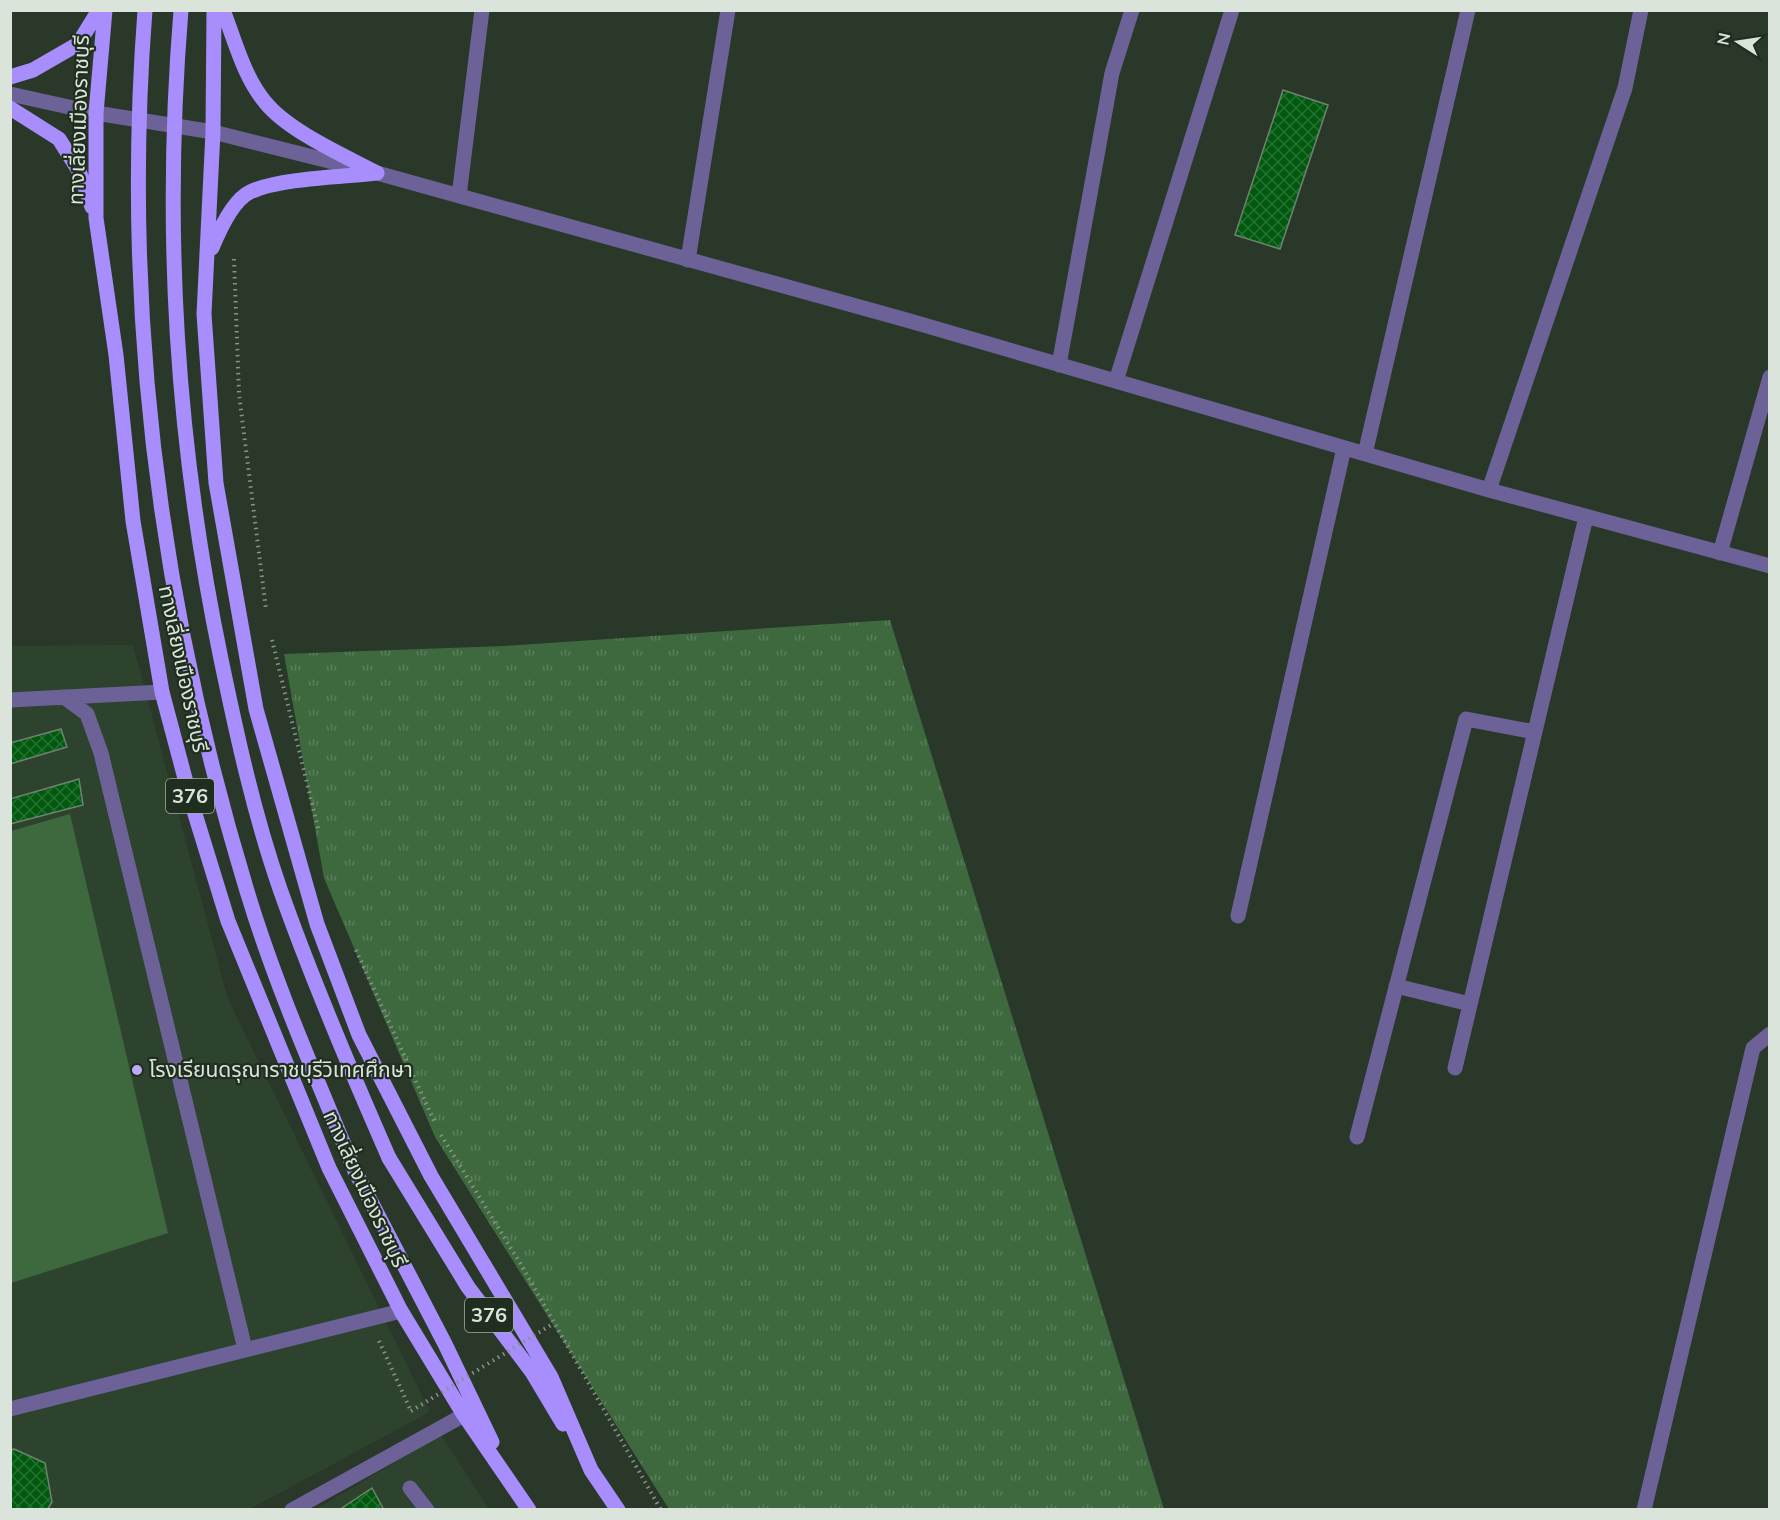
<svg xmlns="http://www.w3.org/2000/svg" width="1780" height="1520" viewBox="0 0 1780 1520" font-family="Mulish,'Noto Sans Thai',sans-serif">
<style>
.built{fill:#2e432e}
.grass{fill:url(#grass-tufts)}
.park{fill:#3e693f}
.building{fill:url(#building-cross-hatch);stroke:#718271;stroke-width:1.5}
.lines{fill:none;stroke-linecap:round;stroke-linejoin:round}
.path{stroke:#889488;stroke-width:4;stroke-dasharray:1.5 4.5;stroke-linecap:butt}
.minor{stroke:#6d6298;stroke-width:15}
.major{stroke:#a88dfd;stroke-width:15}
.path-bridge{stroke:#889488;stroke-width:4;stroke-dasharray:1.5 4.5;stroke-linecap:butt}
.major-bridge{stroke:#a88dfd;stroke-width:15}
.poi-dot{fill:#baaaf7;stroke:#1f2e1f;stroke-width:2}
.labels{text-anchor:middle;stroke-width:4.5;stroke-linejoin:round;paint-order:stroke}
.shield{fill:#1f2e1f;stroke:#a3ada3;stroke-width:1.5}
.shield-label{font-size:20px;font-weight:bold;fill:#dbe4db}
.street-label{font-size:21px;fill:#dbe4db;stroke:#1f2e1f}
.poi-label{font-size:21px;fill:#dbe4db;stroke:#1f2e1f;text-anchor:start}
</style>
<defs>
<pattern id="grass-tufts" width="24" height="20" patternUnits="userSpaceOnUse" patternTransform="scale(1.5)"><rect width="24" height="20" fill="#3e693f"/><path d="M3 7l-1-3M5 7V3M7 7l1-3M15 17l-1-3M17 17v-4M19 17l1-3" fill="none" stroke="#597e5a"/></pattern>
<pattern id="building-cross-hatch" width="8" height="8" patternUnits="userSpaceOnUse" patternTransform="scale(1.5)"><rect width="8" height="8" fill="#015910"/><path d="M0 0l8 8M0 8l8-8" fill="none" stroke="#257132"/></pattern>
</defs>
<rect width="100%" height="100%" fill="#293829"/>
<path class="built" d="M133,645l95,354 202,413 -180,97h-239l-1,-863z
M441,1435l48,74 -174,1z"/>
<path class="grass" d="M890,620l274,889h-495l-234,-372 -111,-259 -40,-224 220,-8z"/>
<path class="park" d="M70,814l98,419 -157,50v-452z"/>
<path class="building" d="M1283,90l45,15 -48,144 -45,-14z
M61,729l6,18 -57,17v-21z
M79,779l4,26 -73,19v-25z
M14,1449l31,14 7,39 -5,8h-37v-60z
M372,1488l12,22h-45z"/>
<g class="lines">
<path class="path" d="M234,259l5,135 27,215
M272,640l46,188
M356,950l79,173
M441,1135l79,128 141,247
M379,1341l32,70"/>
<path class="minor" d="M10,94l86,19 117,19 164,41 533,148 579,169 281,76
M459,196l23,-186
M688,260l40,-250
M1059,365l53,-292 20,-63
M1116,381l116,-371
M1365,454l103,-444
M1489,490l136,-402 16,-78
M1720,553l50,-176
M64,697l23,17 14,39 144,596
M10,700l152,-8
M1238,916l106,-468
M1396,986l74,18
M1455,1068l131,-551
M1357,1137l109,-418 69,13
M10,1409l391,-98
M410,1488l17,22
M292,1510l172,-95
M1644,1510l109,-462 17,-14"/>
<path class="major" d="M105,10l-9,103v105l20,137 17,166 29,171 29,109 37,120 101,247 72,143 63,104 65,95
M214,10l-1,122 -9,182 12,169 40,226 61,215 42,111 72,141 120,201 40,93 27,40
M223,10c12,31 21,67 42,92 23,29 80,54 112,71
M10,77l23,-7 45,-26 21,-34
M10,108l49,31 20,32 13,36
M212,248c7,-17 21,-48 38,-56 30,-14 93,-15 127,-19
M389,1158l79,129 64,85 31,52
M355,1171l90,173 47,98"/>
<path class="path-bridge" d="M411,1411l140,-86"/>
<path class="major-bridge" d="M145,10c-23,299 15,595 102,881 29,96 70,188 108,280
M181,10c-18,221 -5,432 40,649 16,77 33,155 59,230 32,91 70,180 109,269"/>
</g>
<circle class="poi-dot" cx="137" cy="1070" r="6"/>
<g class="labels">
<g class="shield">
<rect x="166" y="779" width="48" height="34" rx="4.5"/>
<rect x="465" y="1298" width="48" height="34" rx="4.5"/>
</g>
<g class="shield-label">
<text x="190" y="803">376</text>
<text x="489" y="1322">376</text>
</g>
<g class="street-label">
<text transform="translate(79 120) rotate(-88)" y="7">ทางเลี่ยงเมืองราชบุรี</text>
<text transform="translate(183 669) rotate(78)" y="7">ทางเลี่ยงเมืองราชบุรี</text>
<text transform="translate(365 1189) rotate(65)" y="7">ทางเลี่ยงเมืองราชบุรี</text>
</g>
<g class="poi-label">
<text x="149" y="1077">โรงเรียนดรุณาราชบุรีวิเทศศึกษา</text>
</g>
</g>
<rect width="1780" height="1520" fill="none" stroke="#dbe4db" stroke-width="24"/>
<g transform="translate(1738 42) rotate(282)" stroke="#1f2e1f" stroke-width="4.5" paint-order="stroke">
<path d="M0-4.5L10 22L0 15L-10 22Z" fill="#dbe4db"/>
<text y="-9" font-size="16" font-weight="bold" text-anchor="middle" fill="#dbe4db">N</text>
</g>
</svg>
